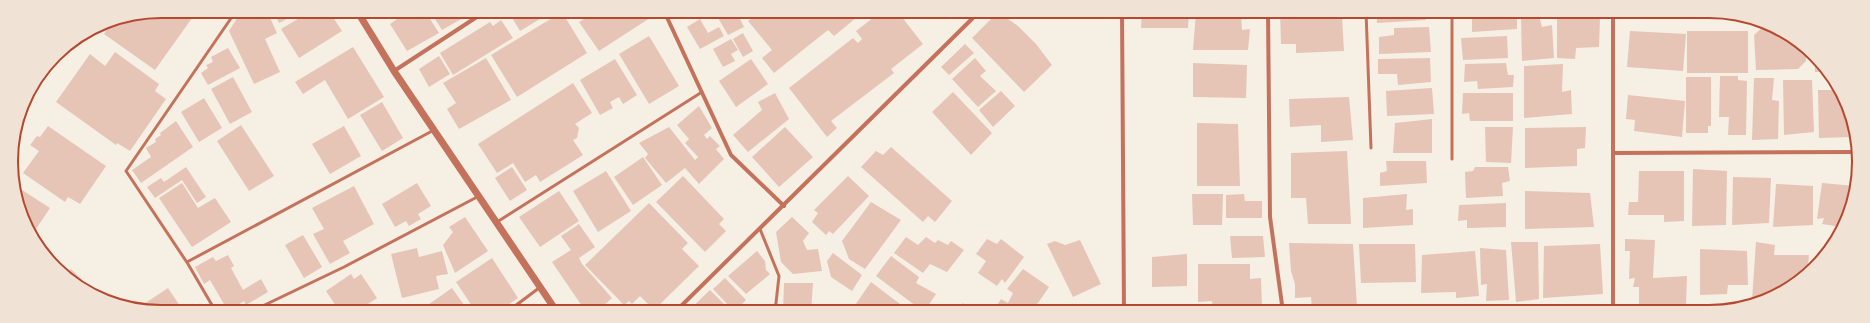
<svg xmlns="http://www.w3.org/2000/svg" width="1870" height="323" viewBox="0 0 1870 323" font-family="'Open Sans',sans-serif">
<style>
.building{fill:#e6c5b7}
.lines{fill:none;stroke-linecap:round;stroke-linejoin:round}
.service{stroke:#c5725c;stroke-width:3}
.minor{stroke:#c5725c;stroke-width:4}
.tertiary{stroke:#c5725c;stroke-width:7}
.rim{fill:none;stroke:#b5482f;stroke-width:2}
</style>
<rect width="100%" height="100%" fill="#f6efe4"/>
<path class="building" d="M162,11h35l-42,59 -51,-36 9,-13z
M247,11h20l10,22 -12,6 15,33 -26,12 -25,-53 10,-16z
M274,11h29l-24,12z
M311,11h18l13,20 -43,27 -18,-29z
M385,11h14l-10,6z
M409,11h16l14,22 -32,18 -17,-27z
M430,11h29l4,7 -21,12z
M508,11h45l-33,20z
M597,11h52l4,5 -54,35 -20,-29z
M714,11h22l8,16 -16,8z
M761,11h89l6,7 -22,18 -6,-6 -54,43 -12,-15 10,-8 -24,-29z
M882,11h15l26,33 -32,25 3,4 -63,48 6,7 -10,9 -38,-49 64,-50 5,5 4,-4 -6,-8z
M1142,11h47l-1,17h-47z
M1280,11h41l1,6h20l2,34 -48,2v-9h-15z
M1376,11h49l1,9 -49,3z
M1472,11h45v18l-45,3z
M562,12l25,41 -70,44 -26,-42z
M998,12l20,14 18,18 16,21 -28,27 -52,-54z
M1196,12h39l6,4 1,14 8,-1 -2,21h-55z
M1557,14l43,3 -1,30 -23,1 -1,11 -18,-1z
M1539,16l3,11 10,-2 2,33 -32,3 -1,-43z
M700,19l8,14 11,-6 5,9 -24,13 -13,-22z
M501,20l12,18 -60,37 -13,-22 50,-31 3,4z
M1765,25l10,2 31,23v11l-8,8 -42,1 -2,-35z
M1429,27l2,25 -52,2v-17l15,-2v-7z
M1630,31l56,3 -3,37 -56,-4z
M1687,31h61v42h-61z
M743,33l10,18 -10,6 -10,-18z
M649,36l30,50 -30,18 -30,-50z
M1507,36l1,22 -45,2 -2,-22z
M731,39l7,11 -7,4 4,7 -12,6 -10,-18z
M965,44l9,9 -25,22 -8,-8z
M353,47l31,50 -36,22 -23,-39 -22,14 -8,-12z
M228,48l12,20 -32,17 -7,-12 7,-5 -2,-3 7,-3 -2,-5z
M115,52l44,32 -4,7 11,8 -36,52 -13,-8 -1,2 -60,-43 34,-48 15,12z
M439,56l11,18 -21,13 -10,-18z
M1815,57l7,5 5,10h-12z
M486,58l25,42 -52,29 -12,-20 9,-6 -13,-20z
M975,58l11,13 -6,5 16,15 -18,16 -26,-28z
M1430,58l1,24 -33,3 -1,-11h-19v-15z
M615,59l22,36 -14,9 -4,-7 -9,5 3,6 -13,7 -20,-35z
M751,59l17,25 -32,23 -17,-26z
M1193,63l54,2 -1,33 -53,-1z
M1506,63l2,12h6l-1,12 -35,2 -1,-8 -13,1 1,-18z
M1563,64l-1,28 9,-2 1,24 -48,4v-52z
M1720,76h18v4l9,1 -1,54h-18l1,-18h-10z
M233,77l19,35 -22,12 -19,-35z
M1686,77h25v49h-3v7h-22z
M1754,78h20l-2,22 7,1 -1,38 -26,1z
M1783,80h29l2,52 -30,3z
M573,83l19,30 -17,11 4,4 -2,10 -4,2 10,15 -43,27 -4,-7 -11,7 -12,-19 -16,10 -19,-29z
M1432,88l2,26 -47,2 -1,-25z
M1818,90h20l1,6h2l10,17 2,24 -34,1z
M1001,91l14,15 -22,21 -14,-17z
M953,92l39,41 -21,22 -39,-43z
M775,93l14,26 -41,33 -15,-17 29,-25 -4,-8z
M1463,93h50v28h-43l-1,-8 -7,1z
M1628,95l57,6 -3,36 -48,-6 1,-11 -9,-1z
M1349,97l4,43 -32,2v-17l-31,2 -1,-28z
M204,98l18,30 -23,14 -18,-30z
M382,102l21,36 -21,13 -22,-36z
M699,106l13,22 -8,7 3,4 3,-3 10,10 -4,3 8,10 -25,25 -14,-16 -19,15 -21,-25 3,-4 -9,-11 30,-16 26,33 3,-3 -13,-14 4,-4 -12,-14z
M1432,119v34h-39l2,-30z
M176,121l17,26 -52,36 -9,-13 19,-13 -5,-9 10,-6 -1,-3 6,-4 -1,-2z
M1197,123l41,1 2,62h-43z
M241,125l33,51 -25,15 -32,-50z
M48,126l58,40 -26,38 -12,-7 -3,5 -42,-29 16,-22 -9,-6 7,-9 3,1z
M344,126l17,30 -31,18 -18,-30z
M785,127l28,30 -34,30 -27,-30z
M1485,127h28l-2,36 -25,-1z
M1586,127l-1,21 -8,1v17l-52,2v-40z
M891,147l61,54 -17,21 -7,-6 -5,6 -62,-55 15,-16 7,4z
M1347,151l4,73h-43l-2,-26h-15v-45z
M643,157l19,28 -29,20 -19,-28z
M1386,161h40l1,22 -47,3v-13l7,-2z
M186,167l20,30 -9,6 -15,-23 -27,18 -8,-11 14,-9 3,4z
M512,167l15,23 -17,11 -15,-23z
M1475,167h33l2,14 -8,2 1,13 -37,2 -1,-26 8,-1z
M1693,169l34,2 -1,54 -34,1z
M606,171l25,40 -33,21 -25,-41z
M1639,171h45v50l-20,1v-7h-36l1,-13h9z
M683,176l41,43 -5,5 7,7 -21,21 -49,-50z
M848,176l21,20 -36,38 -4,-3 -3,4 -14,-13 6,-9 -4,-3z
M1733,177l38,1 -2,45 -37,2z
M182,183l16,25 17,-10 16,24 -39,25 -33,-49z
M417,183l14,23 -13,8 3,5 -12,7 -3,-5 -11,6 -13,-23z
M1822,183l33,3 -10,36h-2l-2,5 -19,-3 2,-6 -7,1z
M1776,184l37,2v39l-40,2z
M16,186l34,22 -16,24 -4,-2 -11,-20z
M354,186l20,38 -31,17 7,12 -20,11 -17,-30 11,-5 -12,-21z
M559,191l20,30 -39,26 -21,-30z
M1525,191l65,2 4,34 -69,2z
M1192,194h31l-1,31h-29z
M1244,194l1,7h17v17h-36v-23z
M1407,194l-1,16 7,-1v16l-50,3v-30z
M871,202l30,18 -36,49 -16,-10 -7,-18z
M649,203l39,40 -6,6 17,17 -45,44 -14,-14 -8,8 -3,-3 -5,4 -39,-40z
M1506,203v24l-39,1v-8l-9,1 1,-16z
M465,217l23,34 -33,22 -12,-28 10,-13 -4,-5z
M792,217l17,16 -6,8 4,9 11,-1 4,22 -29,3 -12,-12 -5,-30z
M579,224l16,23 -16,11 3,6 30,34 -16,14h-10l-34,-50 19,-12 -10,-14z
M303,235l19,32 -18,11 -19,-33z
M1230,236h33l2,21 -33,1z
M906,237l12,8 8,-8 9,6 3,-3 10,5 3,-4 13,9 -17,22 -17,-8 -7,9 -29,-20z
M987,239l10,5 4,-5 23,18 -19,26 -3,-4 -5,7 -19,-13 8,-12 -10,-7z
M1625,239l30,1 -2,38 34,-2 -1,29 -47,-1v-17h-6l2,-9 -6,1 1,-28h-5z
M1080,240l21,44 -28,13 -26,-53 8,-3 10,4z
M1511,242h27l1,57 -23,3z
M1756,242l19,3 -1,10h35l-2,19 -32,23 -14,3h-9z
M1289,243l64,1 4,62 -45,2 -1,-11 -16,1v-14l-4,-13z
M1359,244h56l1,38 -55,1z
M1600,244l3,50 -60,4 1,-52z
M417,248l2,9 23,-6 6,23 -12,2 3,13 -37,9 -11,-44z
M1480,248l26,2 3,50 -23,1 1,-17 -6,1z
M1700,249l47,2 1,34h-20l-1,9 -27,1z
M757,251l8,10 1,9 4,4 -24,20 -18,-18z
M1475,251l4,45 -23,2v-6l-35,1 1,-38z
M833,253l29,22 -10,16 -21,-14 -4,-16z
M1818,253h7l-8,11z
M1187,254v32l-35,1v-30z
M228,255l6,11 -3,2 12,22 18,-11 7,13 -22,13 -2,-4 -16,10 -18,-31 -6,4 -9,-17 18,-10 3,4z
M891,256l28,21 -3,6 20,11 -12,18 -48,-36z
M492,258l26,40 -21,14h-21l-20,-30z
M1198,264h52v15l11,-1 1,30 -49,2 -1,-9 -14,1z
M71,269l29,29 -5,-2 -29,-22z
M1023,269l26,18 -11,16 -6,3 -4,6h-29l-4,-3 6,-10 7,4 5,-10 -6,-4z
M351,274l3,5 7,-5 16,24 -21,14h-16l-14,-21z
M725,278l21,22 -8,8 3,4h-13l3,-4 -18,-19z
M871,282l29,22 -5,8h-37l-5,-4z
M784,283h29l-2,29h-28z
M168,288l16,24h-33l-13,-4z
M452,288l17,24h-51z
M710,290l17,17 -4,5h-36z
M963,303l12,9h-17z
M293,304l4,8h-17z
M1191,304v8h-46v-7z
M1095,307l2,5h-11z"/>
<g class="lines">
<path class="service" d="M1366,11l5,137
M1452,11v148
M497,222l205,-130
M760,229l19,47 -4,36
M187,262l247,-132
M216,312l-28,-48 -62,-93 110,-160
M250,312l94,-45 135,-71
M507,312l32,-24"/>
<path class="minor" d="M664,11l67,144 53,51
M1122,11l2,301
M1268,11l2,206 13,95
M394,71l92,-60
M22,104l45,-57
M1613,153l243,-1
M675,312l305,-301
M1613,312v-301"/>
<path class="tertiary" d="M357,11l37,60 163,241"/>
</g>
<path d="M0 0H1870V323H0ZM161 18H1709A143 143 0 0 1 1852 161V162A143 143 0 0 1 1709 305H161A143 143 0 0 1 18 162V161A143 143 0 0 1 161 18Z" fill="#f1e2d6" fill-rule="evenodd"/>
<path class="rim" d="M161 18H1709A143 143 0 0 1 1852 161V162A143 143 0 0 1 1709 305H161A143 143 0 0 1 18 162V161A143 143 0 0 1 161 18Z"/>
</svg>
